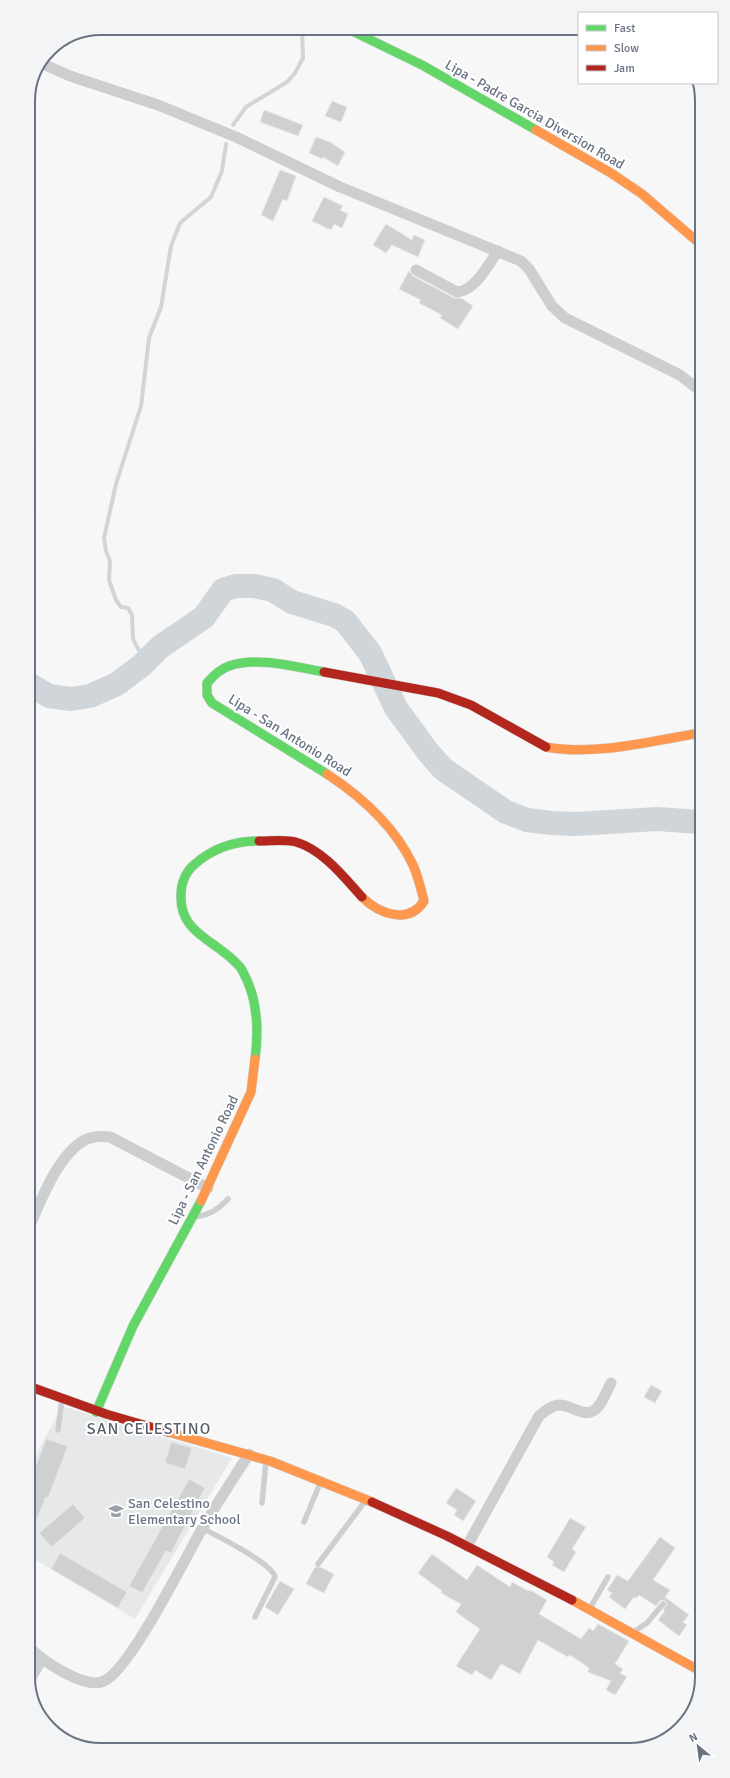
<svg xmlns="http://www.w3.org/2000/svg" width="730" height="1778" viewBox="0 0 730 1778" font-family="Signika,sans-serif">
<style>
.built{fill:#e7e8e9}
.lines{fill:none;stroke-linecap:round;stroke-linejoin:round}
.stream{stroke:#d0d5d9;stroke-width:4}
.river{stroke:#d0d5d9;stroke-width:24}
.building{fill:#cfd0d2;stroke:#e6e6e6}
.fast-casing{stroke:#d3d4d5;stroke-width:10}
.slow-casing{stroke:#d3d4d5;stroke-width:10}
.jam-casing{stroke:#d3d4d5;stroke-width:10}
.lane{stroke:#cdced0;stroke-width:5.5}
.street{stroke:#cdced0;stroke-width:11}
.fast{stroke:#63d668;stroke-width:9}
.slow{stroke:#ff974d;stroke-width:9}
.jam{stroke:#b3261e;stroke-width:9}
.labels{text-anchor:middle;stroke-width:4;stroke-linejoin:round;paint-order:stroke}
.street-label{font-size:14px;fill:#697384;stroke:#fff}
.poi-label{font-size:14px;fill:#697384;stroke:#fff;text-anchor:start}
.quarter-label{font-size:16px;letter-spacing:1px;fill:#575e6a;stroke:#fff}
.rim{fill:none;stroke:#697384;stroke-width:2}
</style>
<rect width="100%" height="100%" fill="#f7f7f7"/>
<path class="built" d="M62,1406l170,52 -97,161 -104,-62v-92z"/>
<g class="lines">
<path class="stream" d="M233,125l13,-18 41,-25 8,-9 8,-15 -1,-30
M145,662l-12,-23 -1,-24 -4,-7 -7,-1 -5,-7 -7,-20 1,-19 -4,-10 -2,-13 12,-54 25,-78 8,-68 12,-31 10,-61 9,-23 31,-26 11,-26 4,-27"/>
<path class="river" d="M29,684l20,12 22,3 19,-3 27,-12 25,-19 18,-18 44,-30 19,-27 13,-4h18l19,4 19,12 42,13 11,6 25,32 26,55 32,44 15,17 63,43 21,8 24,3 25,1 81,-5 43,3"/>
</g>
<path class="building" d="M332,101l15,6 -6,15 -16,-6z
M264,110l39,15 -5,11 -38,-14z
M316,137l14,5 15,10 -7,14 -15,-9 -1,2 -13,-6z
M280,170l16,6 -9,25 -4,-2 -10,22 -12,-6z
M324,197l19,9 -3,4 8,4 -6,14 -8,-4 -3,6 -19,-9z
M386,224l26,16 2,-5 11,5 -7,17 -26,-12 -6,8 -13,-8z
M409,271l4,5 41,22h7l12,8 -15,23 -18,-11 2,-3 -23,-12 2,-3 -22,-11z
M651,1385l11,6 -7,12 -11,-6z
M46,1439l22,7 -20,52 -2,-1 -14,34 -1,-52z
M171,1442l21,6 -7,21 -20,-6z
M189,1479l16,9 -34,65 -5,-2 -24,42 -13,-7z
M456,1488l20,13 -13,20 -9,-6 3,-5 -11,-7z
M73,1504l12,14 -33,29 -13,-14z
M570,1518l16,9 -14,22 4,3 -12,20 -12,-7 2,-3 -7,-5z
M660,1537l15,11 -22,32 17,10 -5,7 24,18 -6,7 4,3 -8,11 -21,-16 7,-9 -2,-1 4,-6 -2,-3 -4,-1 -5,6 -17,-11 -3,3 -2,-1 -9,12 -16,-12 3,-4 -5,-3 10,-15 11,6z
M60,1553l67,39 -9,16 -67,-39z
M432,1554l35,26 10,-15 33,22 2,-5 14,8 6,1 15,9 -8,14 42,25 8,-11 4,3 5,-7 31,17 -14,23 8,5 -3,4 7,4 -12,18 -9,-5 5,-9 -23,-9 1,-4 -19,-13 -2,2 -30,-17 -18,34 -19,-10 -10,16 -16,-10 -3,5 -16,-9 24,-37 -24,-17 5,-8 -20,-11 1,-2 -24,-18z
M315,1567h5l14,7 -10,19 -18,-9z
M280,1581l14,8 -16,26 -13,-8z"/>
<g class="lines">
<defs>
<path id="fast" d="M346,28l76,37 114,65
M324,672c-28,-5 -68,-16 -95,-6 -9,3 -16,10 -22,17v12l5,8 115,71
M255,1059c4,-30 2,-63 -13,-89 -2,-4 -7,-8 -10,-11 -23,-21 -53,-29 -51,-65 0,-11 5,-23 14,-30 17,-15 40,-23 64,-23
M96,1412l37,-86 68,-125"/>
<path id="slow" d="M536,130l75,43 31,21 57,49
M546,747c50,9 105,-6 154,-14
M327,774c35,23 68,53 86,91 5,11 8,24 11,36 -15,24 -45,13 -62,-4
M201,1201l50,-109 4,-33
M168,1432l102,29 102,41
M572,1600l130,72"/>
<path id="jam" d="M324,672l114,21 33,12 75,42
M259,841c11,0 26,-2 37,1 27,8 48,35 66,55
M31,1387l75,27 62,18
M372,1502l75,34 125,64"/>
</defs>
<use href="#fast" class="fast-casing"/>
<use href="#slow" class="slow-casing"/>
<use href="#jam" class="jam-casing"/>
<path class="lane" d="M194,1217c16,-2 23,-7 34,-18
M58,1430l4,-31
M262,1503l4,-42
M304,1522l17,-41
M202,1528c15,8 70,35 73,49l-20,40
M318,1564l48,-64
M590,1608l18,-31
M635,1631l12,-8 16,-19"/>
<path class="street" d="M43,64l27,12 88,29 78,32 104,50 181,74 8,8 23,37 13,12 115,57 19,15
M416,270l41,22c18,-1 31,-27 41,-41
M31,1223c11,-25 27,-67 52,-82 8,-5 18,-5 27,-4l98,51
M467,1546l72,-130c6,-5 13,-11 21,-11 10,0 24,12 33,6 8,-4 14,-21 18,-28
M32,1650c14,13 54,40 72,31 26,-11 81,-123 98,-152 15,-26 31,-50 47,-75
M32,1676l10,-17"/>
<use href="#fast" class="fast"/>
<use href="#slow" class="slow"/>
<use href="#jam" class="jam"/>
</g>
<defs>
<symbol id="school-bare" viewBox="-9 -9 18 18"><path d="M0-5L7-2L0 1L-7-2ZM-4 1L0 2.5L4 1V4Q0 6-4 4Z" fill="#9ba1ac" stroke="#fff" stroke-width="2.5" paint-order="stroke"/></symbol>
</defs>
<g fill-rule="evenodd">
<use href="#school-bare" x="105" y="1500" width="22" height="22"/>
</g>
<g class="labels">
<g class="street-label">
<text transform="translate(535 114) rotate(30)" y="5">Lipa - Padre Garcia Diversion Road</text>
<text transform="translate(290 735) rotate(32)" y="5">Lipa - San Antonio Road</text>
<text transform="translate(203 1160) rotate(-64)" y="5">Lipa - San Antonio Road</text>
</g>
<g class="poi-label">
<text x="128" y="1508">San Celestino<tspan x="128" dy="16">Elementary School</tspan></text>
</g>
<g class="quarter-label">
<text x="149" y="1434">SAN CELESTINO</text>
</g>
</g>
<path d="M0 0H730V1778H0ZM101 35H629A66 66 0 0 1 695 101V1677A66 66 0 0 1 629 1743H101A66 66 0 0 1 35 1677V101A66 66 0 0 1 101 35Z" fill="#f3f4f5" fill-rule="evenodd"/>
<path class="rim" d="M101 35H629A66 66 0 0 1 695 101V1677A66 66 0 0 1 629 1743H101A66 66 0 0 1 35 1677V101A66 66 0 0 1 101 35Z"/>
<rect x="578" y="12" width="140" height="72" fill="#ffffff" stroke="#c3c7ce"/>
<rect x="586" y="25" width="20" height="6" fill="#63d668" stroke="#c3c7ce"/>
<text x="614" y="32" font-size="12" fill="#697384">Fast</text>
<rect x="586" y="45" width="20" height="6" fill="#ff974d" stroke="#c3c7ce"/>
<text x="614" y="52" font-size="12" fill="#697384">Slow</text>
<rect x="586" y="65" width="20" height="6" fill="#b3261e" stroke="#c3c7ce"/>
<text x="614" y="72" font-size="12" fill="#697384">Jam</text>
<g transform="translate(698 1746) rotate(331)" stroke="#ffffff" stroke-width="3" paint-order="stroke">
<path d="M0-3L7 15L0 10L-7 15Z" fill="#697384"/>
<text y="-6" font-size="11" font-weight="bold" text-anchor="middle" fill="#697384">N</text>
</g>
</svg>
